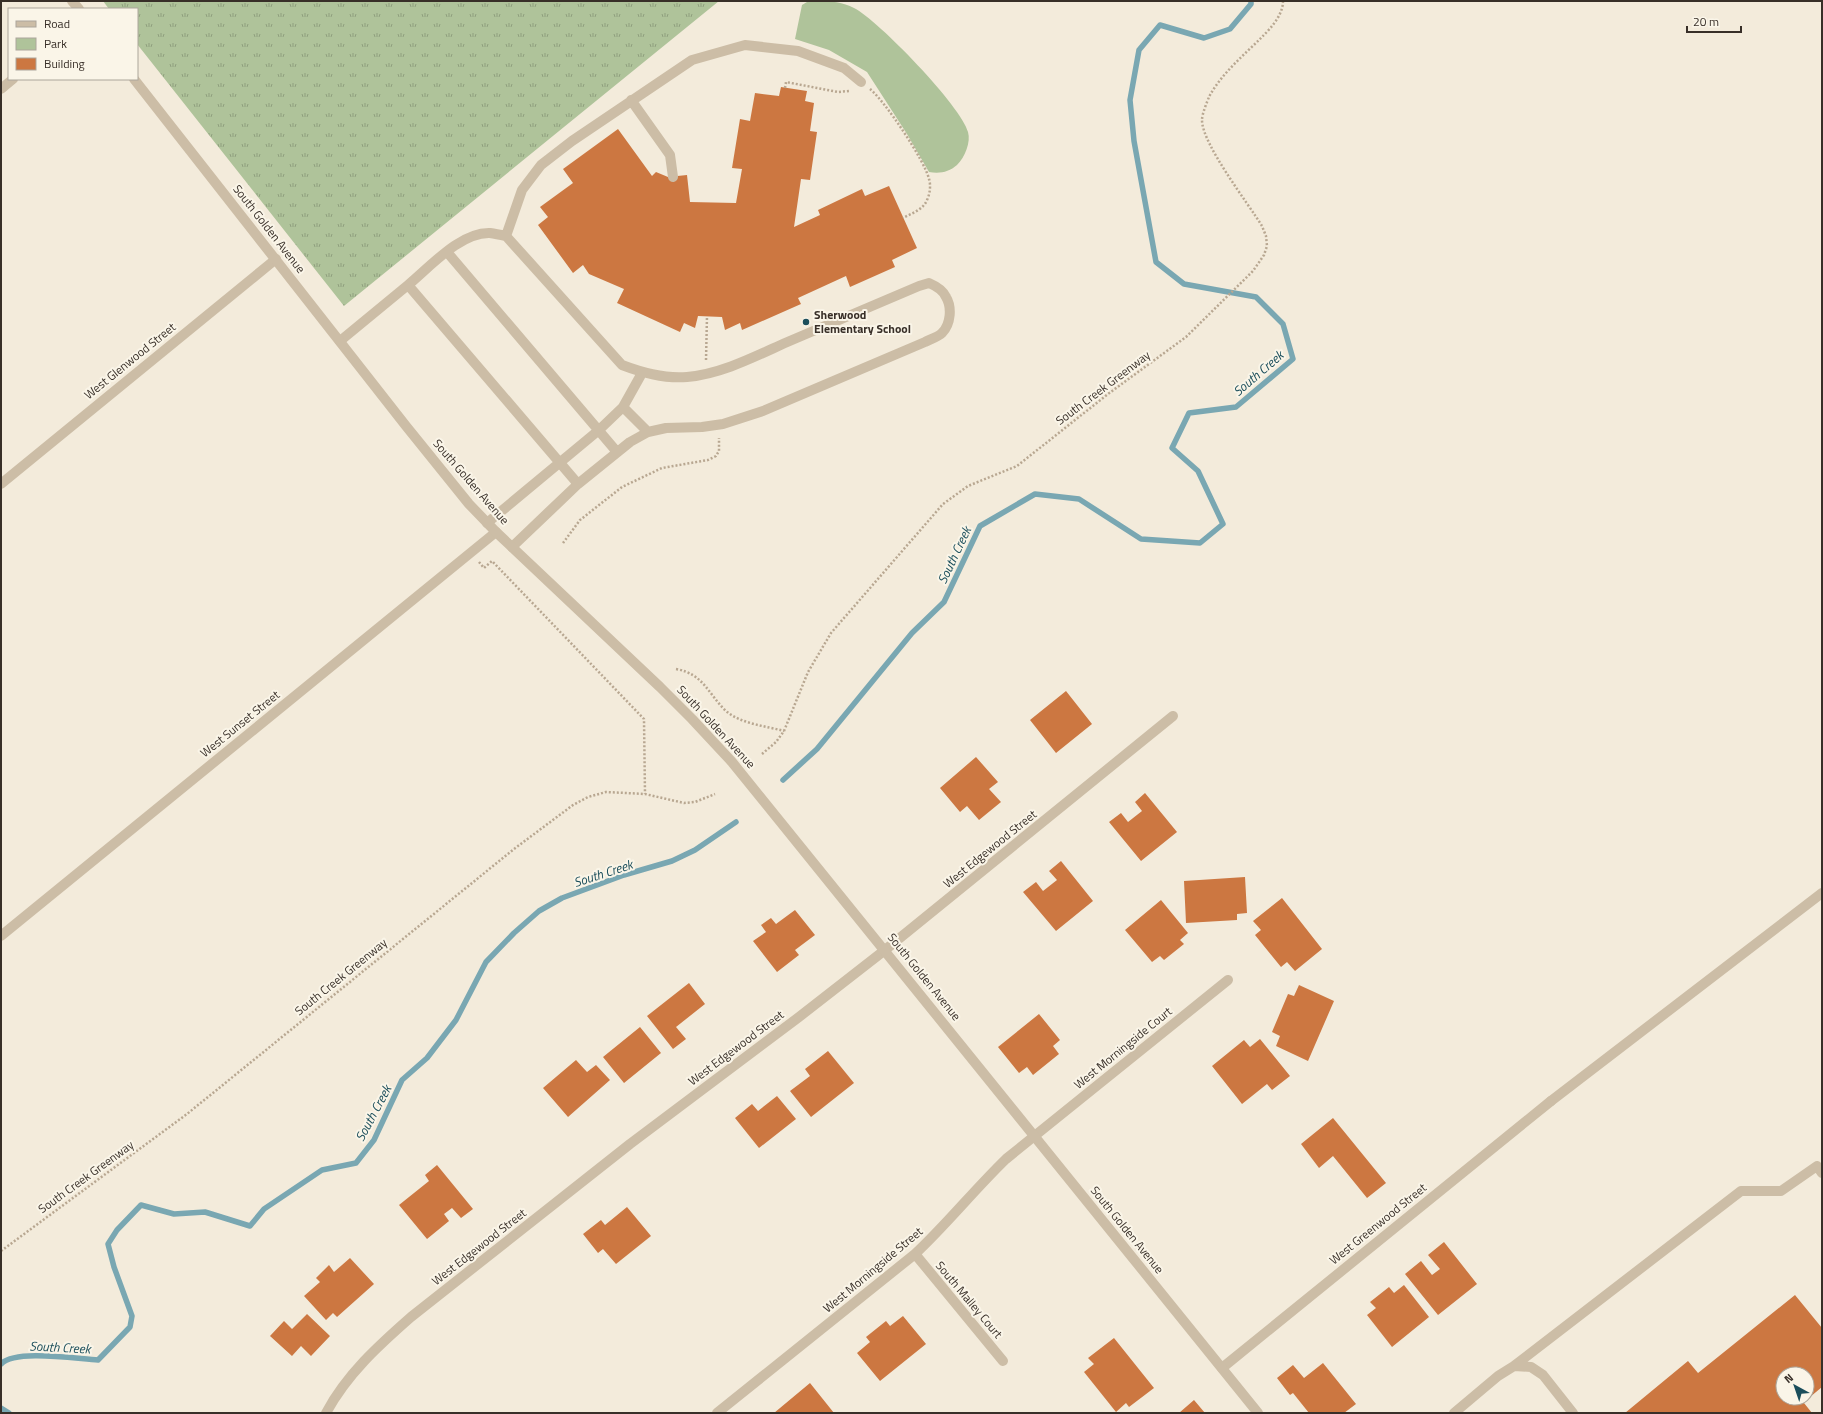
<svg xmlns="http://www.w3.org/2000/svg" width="1823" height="1414" viewBox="0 0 1823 1414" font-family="'Titillium Web',sans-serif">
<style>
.grass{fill:url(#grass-tufts)}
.green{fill:#afc39a}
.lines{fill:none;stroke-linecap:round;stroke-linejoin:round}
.stream{stroke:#79a7b2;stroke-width:5.5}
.building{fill:#cc7741}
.path{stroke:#b8a791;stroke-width:2.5;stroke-dasharray:2 2;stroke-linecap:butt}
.service{stroke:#ccbda6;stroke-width:10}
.minor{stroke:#ccbda6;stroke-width:10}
.tertiary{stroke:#ccbda6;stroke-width:10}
.poi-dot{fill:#1b4e5b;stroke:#faf5e8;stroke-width:1.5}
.labels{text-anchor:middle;stroke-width:4;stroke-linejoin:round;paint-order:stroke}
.street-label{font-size:12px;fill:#382f28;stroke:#faf5e8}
.poi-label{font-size:12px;font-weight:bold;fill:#382f28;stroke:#faf5e8;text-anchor:start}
.water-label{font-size:13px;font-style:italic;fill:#1b4e5b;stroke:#faf5e8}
</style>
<defs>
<pattern id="grass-tufts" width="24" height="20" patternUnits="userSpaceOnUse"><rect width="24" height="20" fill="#afc39a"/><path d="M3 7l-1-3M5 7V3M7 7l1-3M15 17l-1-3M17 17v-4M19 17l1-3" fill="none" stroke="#8f9f7e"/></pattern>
</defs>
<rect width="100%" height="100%" fill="#f3ebdb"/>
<path class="grass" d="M103,1h616l-375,305 -207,-262v-35h-28z"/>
<path class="green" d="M819,1c12,0 24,1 35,7 24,12 108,99 114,124 3,10 -3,25 -11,33 -8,7 -17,9 -28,7l-22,-38 -40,-62 -38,-22 -34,-11 7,-34 5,-3z"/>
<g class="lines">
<path class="stream" d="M783,780l34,-31 95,-116 32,-31 36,-76 55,-32 44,5 62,40 59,4 23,-19 -25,-53 -26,-23 17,-35 47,-6 57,-48 -10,-35 -27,-27 -72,-13 -28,-22 -22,-121 -4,-41 9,-50 21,-25 44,13 26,-9 21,-25v-3
M1,1364c14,-15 76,-5 97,-4l32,-33 2,-11 -18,-49 -6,-23 9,-14 24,-25 33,9 31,-2 45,14 14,-17 58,-39 34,-7 18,-23 28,-60 25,-22 29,-38 30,-58 28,-29 25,-22 23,-13 62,-23 48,-14 23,-11 41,-28
M1,1408l8,5"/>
</g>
<path class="building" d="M781,87l26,4 -2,10 9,2 -4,28 7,1 -7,48 -9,-1 -7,48 26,-12 -2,-5 44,-21 3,7 24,-10 28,62 -25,12 3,7 -45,20 -4,-11 -48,22 3,6 -59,26 -2,-7 -15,7 -3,-13 -24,-1 -3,12 -11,-5 -4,9 -63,-29 7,-14 -35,-15 -6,-9 -10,8 -35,-48 10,-8 -8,-10 33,-24 -10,-14 55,-40 34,47 4,-4 12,5 19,-2 3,27 46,1 6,-34 -10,-1 8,-49 10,2 5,-28 24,3z
M1066,691l26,33 -36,29 -26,-33z
M976,757l22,25 -9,7 12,13 -22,18 -12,-14 -7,6 -20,-24z
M1145,793l32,39 -36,29 -32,-39 12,-9 7,9 14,-11 -7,-9z
M1061,861l32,40 -37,30 -33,-39 13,-10 7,9 14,-11 -8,-9z
M1245,877l2,36 -10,1v6l-51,3 -2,-42z
M1282,898l40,51 -27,22 -8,-9 -6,5 -26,-32 6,-5 -8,-9z
M1161,900l27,33 -8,7 4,4 -20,16 -4,-4 -8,6 -27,-32z
M795,910l20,25 -20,15 4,5 -22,17 -24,-31 13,-9 -5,-7 10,-7 5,6z
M689,983l16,21 -29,23 10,12 -13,10 -26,-33z
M1299,985l35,16 -26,60 -32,-15 4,-10 -8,-4 16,-38 6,2z
M1039,1014l21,26 -7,6 6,8 -26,21 -6,-8 -8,6 -21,-26z
M640,1027l21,26 -37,30 -21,-26z
M1260,1039l30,37 -18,14 -5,-6 -25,20 -30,-38 32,-26 6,7z
M828,1051l26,32 -43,34 -21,-26 20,-15 -5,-7z
M576,1060l11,12 9,-7 14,15 -42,37 -25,-29z
M777,1096l19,23 -37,29 -24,-30 17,-14 6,7z
M1333,1118l53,65 -19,15 -34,-42 -14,12 -18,-24z
M437,1165l36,44 -12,9 -9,-10 -8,6 5,7 -22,18 -28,-34 30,-24 -4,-6z
M627,1207l24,29 -35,28 -13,-15 -5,4 -15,-19 18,-14 4,5z
M1444,1242l33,42 -39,31 -33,-41 16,-13 11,14 8,-6 -12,-14z
M350,1258l24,26 -37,33 -4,-4 -7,7 -22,-24 16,-14 -4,-4 13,-13 5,7z
M1404,1285l25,32 -37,30 -25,-32 9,-7 -6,-6 19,-15 5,6z
M1795,1295l27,33v59l-12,10 -3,-4v-19h-24v24h17l12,15h-187l63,-52 10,12z
M307,1314l23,22 -19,20 -10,-10 -9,10 -22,-20 14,-15 8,8z
M903,1316l23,28 -46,37 -23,-28 13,-11 -4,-5 20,-16 4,5z
M1114,1338l40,50 -25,19 -3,-4 -10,9 -32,-40 10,-8 -6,-6z
M1323,1363l33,41 -12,9h-35l-16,-20 -3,2 -13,-17 16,-13 11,13z
M810,1383l24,30h-60z
M1194,1400l11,13h-26z"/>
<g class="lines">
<path class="path" d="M785,88l1,-6 52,10 11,-1
M870,89c15,12 55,72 59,90 2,6 1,15 -2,21 -4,10 -15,13 -24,18
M706,360l1,-44
M563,543l17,-23 42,-33 40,-19 46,-8 8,-4 3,-5v-13
M479,562l5,6 8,-7 152,158 1,75
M676,669c28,5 32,25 50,42 15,13 40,15 58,20
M762,754l14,-12 8,-11 24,-59 23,-39 112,-129 25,-18 49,-20 91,-72 78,-57 67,-66 11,-16 3,-9 -1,-10 -4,-10c-14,-23 -60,-82 -60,-106 0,-6 5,-18 7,-23 12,-23 35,-42 53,-60 9,-9 21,-22 21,-36
M1,1251l186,-137 327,-265 59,-44 15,-8 18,-5 39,2 39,9 11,-1 20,-8"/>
<path class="service" d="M631,100l39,55 3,22
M506,236l16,-46 19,-25 31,-24 120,-81 53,-15 53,6 46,17 17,14
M447,252l170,200
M340,341l68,-56
M623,407l25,25
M487,523l112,-93 24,-23 19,-34
M512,547l66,-63 52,-42 18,-10 18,-4 36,-1 21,-3 40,-13 162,-69c6,-3 13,-5 17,-9 9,-9 10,-26 4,-36 -3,-7 -10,-11 -17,-14l-10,3c-45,19 -90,38 -134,57 -31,14 -64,31 -98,34 -22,2 -44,-4 -65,-12l-116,-129c-5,-1 -10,-2 -16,-3 -30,-1 -60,34 -82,52l170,199
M1551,1101l271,-208
M1514,1366l227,-175h40l36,-25 5,7
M1454,1413l44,-37 16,-10 17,1 12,8 30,38"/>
<path class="minor" d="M1,89l12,-10
M1,484l275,-225
M1,936l495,-404
M915,1254l88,107
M1222,1368l329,-267
M326,1413c21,-39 52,-67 85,-96l219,-173 169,-127 86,-67 288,-234
M717,1413l198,-159c32,-30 59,-64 91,-95l222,-179"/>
<path class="tertiary" d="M72,1l7,8
M134,79l272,347 63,78 27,28 164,155 32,32 40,43 526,651"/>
</g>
<circle class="poi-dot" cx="806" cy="322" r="4"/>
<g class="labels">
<g class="street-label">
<text transform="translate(269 229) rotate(52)" y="4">South Golden Avenue</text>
<text transform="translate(130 361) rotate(-39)" y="4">West Glenwood Street</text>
<text transform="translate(1103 388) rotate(-37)" y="4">South Creek Greenway</text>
<text transform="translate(471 482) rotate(49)" y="4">South Golden Avenue</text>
<text transform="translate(240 724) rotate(-39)" y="4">West Sunset Street</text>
<text transform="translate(716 727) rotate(47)" y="4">South Golden Avenue</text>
<text transform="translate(990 849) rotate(-39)" y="4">West Edgewood Street</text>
<text transform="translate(341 977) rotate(-39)" y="4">South Creek Greenway</text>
<text transform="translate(924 977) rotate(51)" y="4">South Golden Avenue</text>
<text transform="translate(736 1048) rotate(-37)" y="4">West Edgewood Street</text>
<text transform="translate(1123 1048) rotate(-39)" y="4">West Morningside Court</text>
<text transform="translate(86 1177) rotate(-36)" y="4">South Creek Greenway</text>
<text transform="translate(1378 1224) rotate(-39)" y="4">West Greenwood Street</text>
<text transform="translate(1127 1230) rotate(51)" y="4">South Golden Avenue</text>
<text transform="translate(479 1247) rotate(-38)" y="4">West Edgewood Street</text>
<text transform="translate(873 1270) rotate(-40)" y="4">West Morningside Street</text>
<text transform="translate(969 1300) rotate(50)" y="4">South Malley Court</text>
</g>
<g class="poi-label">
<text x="814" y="319">Sherwood<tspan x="814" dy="14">Elementary School</tspan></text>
</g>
<g class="water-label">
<text transform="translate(1258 373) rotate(-41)" y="5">South Creek</text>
<text transform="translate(954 555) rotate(-65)" y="5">South Creek</text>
<text transform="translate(603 873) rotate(-18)" y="5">South Creek</text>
<text transform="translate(373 1113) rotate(-62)" y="5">South Creek</text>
<text transform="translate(60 1347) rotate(3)" y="5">South Creek</text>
</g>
</g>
<rect width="1823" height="1414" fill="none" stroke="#382f28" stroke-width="4"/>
<rect x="8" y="8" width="130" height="72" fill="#faf5e8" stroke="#aca69b"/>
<rect x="16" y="21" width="20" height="6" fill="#ccbda6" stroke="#aca69b"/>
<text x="44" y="28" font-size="12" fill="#382f28">Road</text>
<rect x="16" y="38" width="20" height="12" fill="#afc39a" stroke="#aca69b"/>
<text x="44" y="48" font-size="12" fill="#382f28">Park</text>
<rect x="16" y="58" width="20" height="12" fill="#cc7741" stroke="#aca69b"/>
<text x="44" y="68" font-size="12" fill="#382f28">Building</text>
<g transform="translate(1795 1386) rotate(320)"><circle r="19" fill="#faf5e8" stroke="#aca69b"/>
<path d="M0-3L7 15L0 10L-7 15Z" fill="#1b4e5b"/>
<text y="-6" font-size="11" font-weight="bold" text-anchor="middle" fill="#382f28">N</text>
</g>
<path d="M1687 26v6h54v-6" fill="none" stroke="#382f28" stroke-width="2"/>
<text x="1693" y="26" font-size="12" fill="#382f28" stroke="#faf5e8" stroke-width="3" paint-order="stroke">20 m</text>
</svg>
